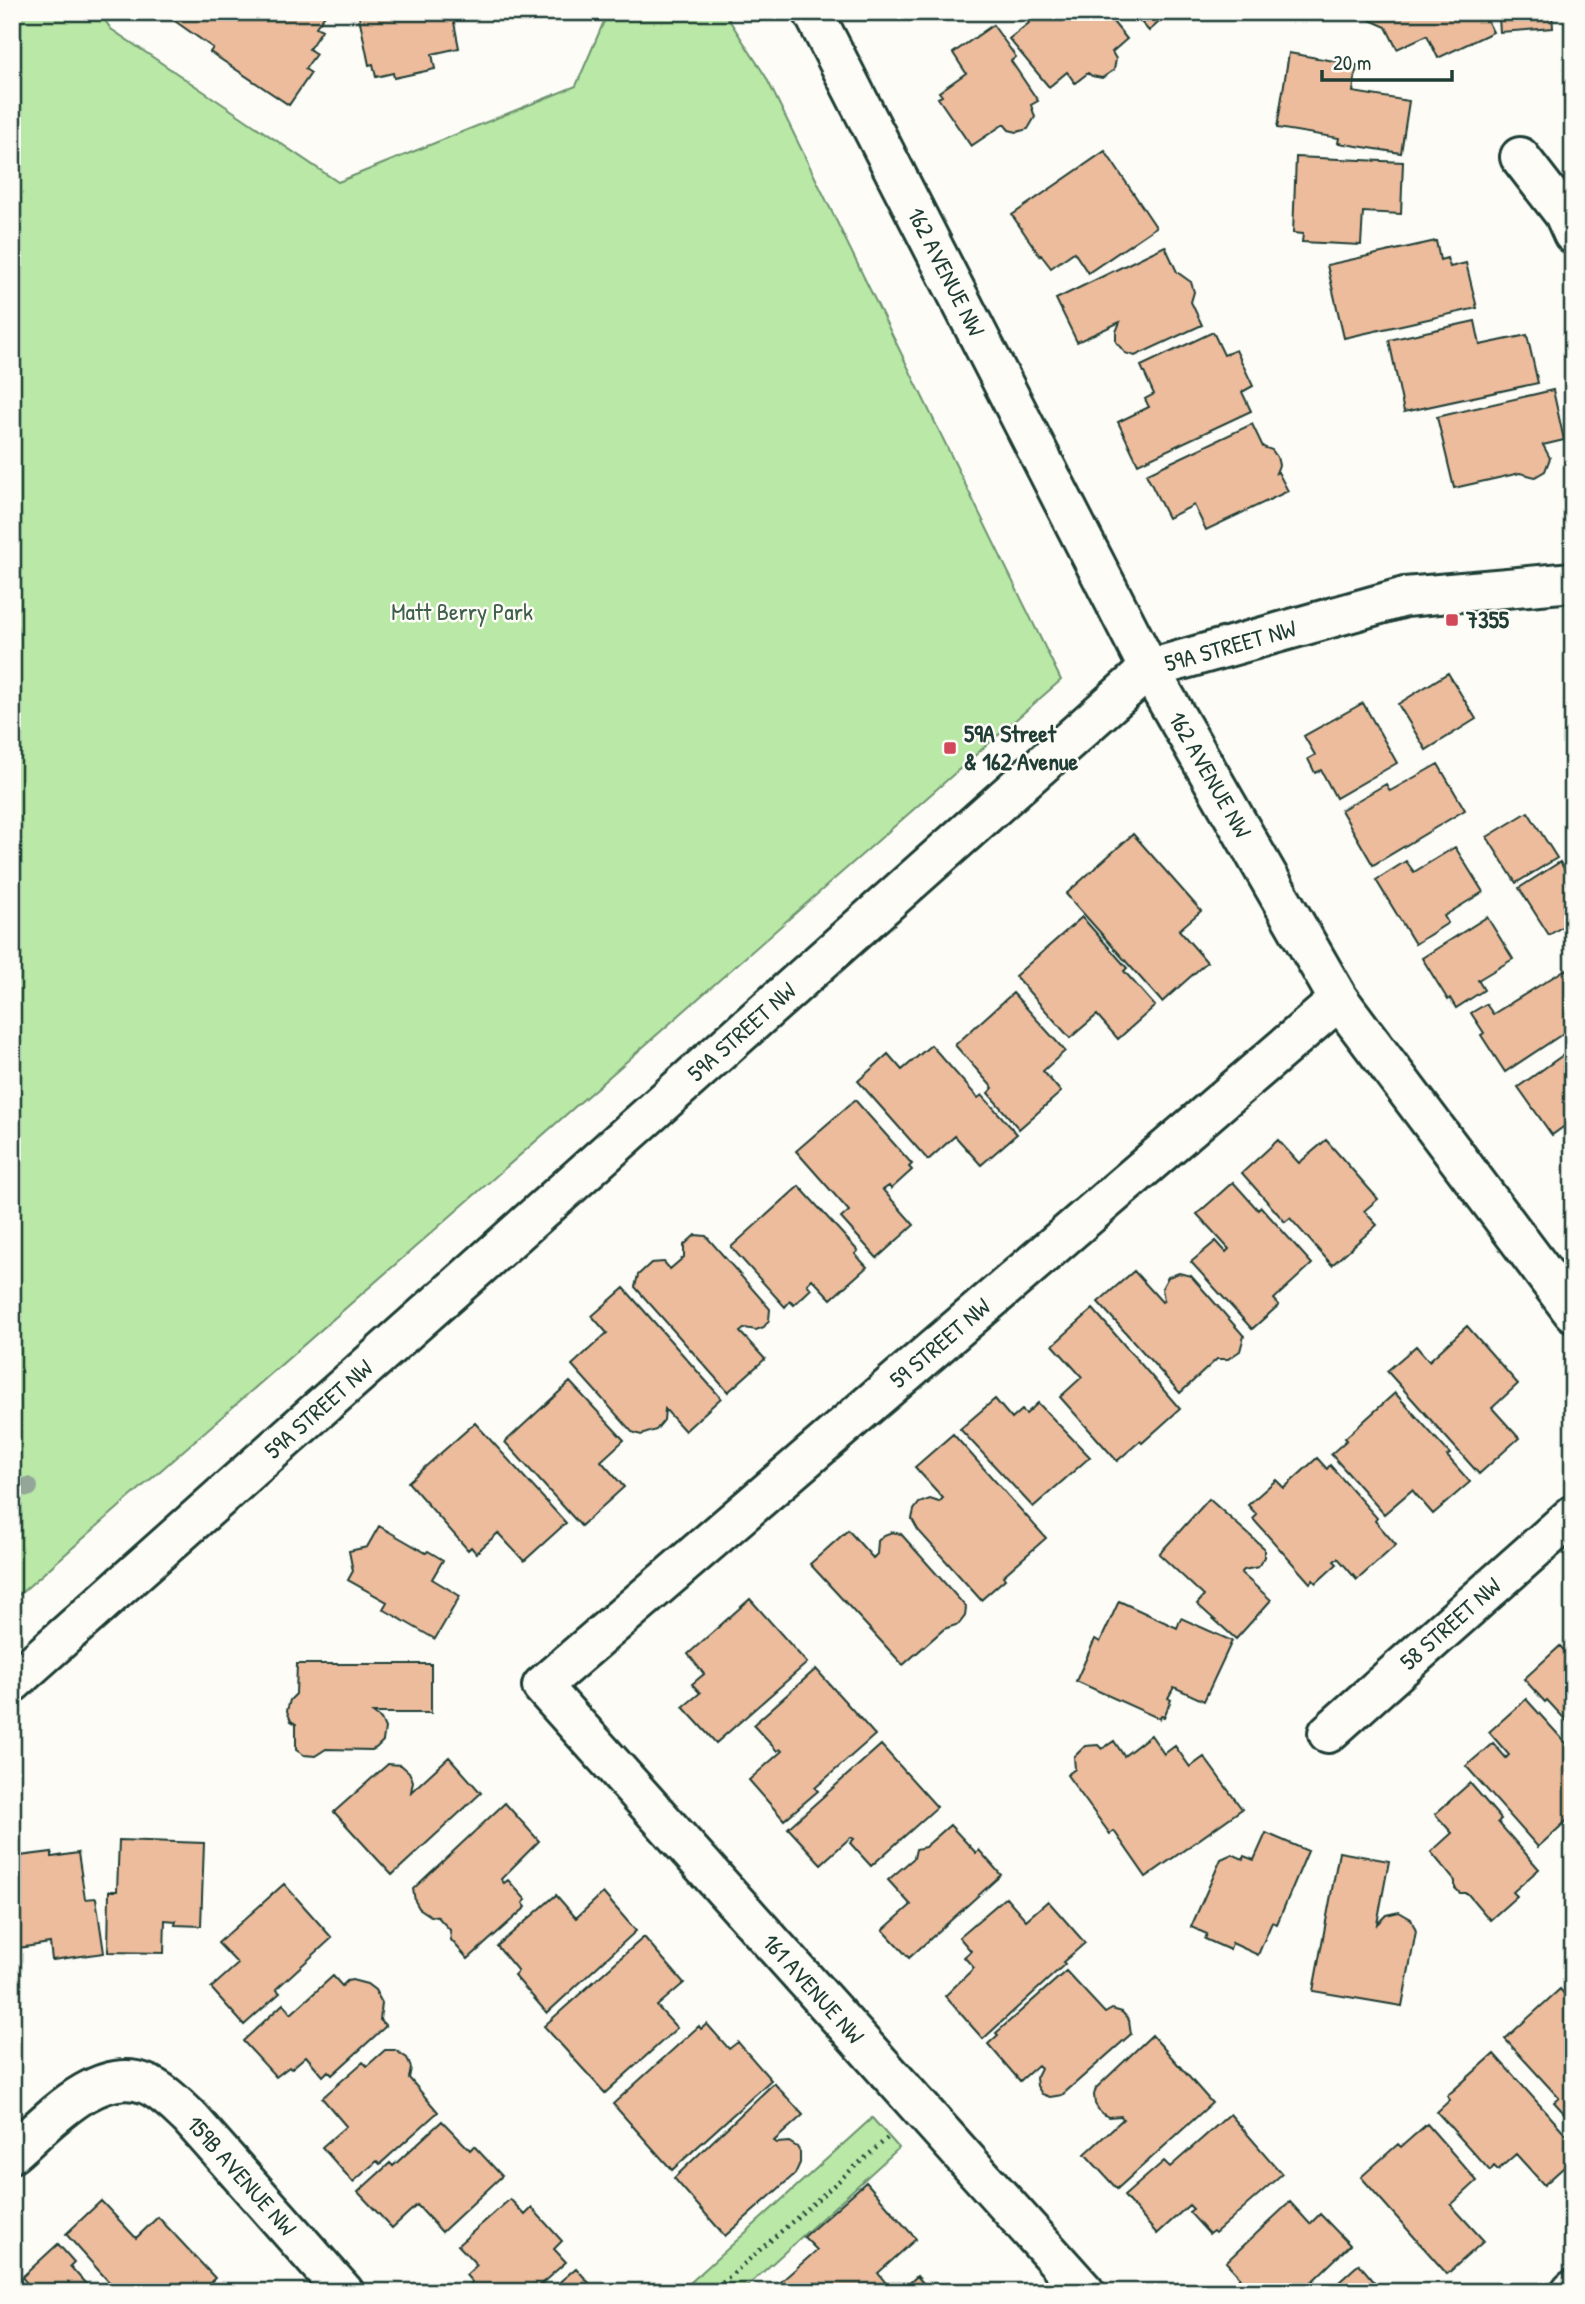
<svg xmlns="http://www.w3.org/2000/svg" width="1585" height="2304" viewBox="0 0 1585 2304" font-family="'Patrick Hand',sans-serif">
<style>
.green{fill:#b9e8a7;stroke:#6c926e;stroke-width:2}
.building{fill:#ecbc9d;stroke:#1f3d34;stroke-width:2}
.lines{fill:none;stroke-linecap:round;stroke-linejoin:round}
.street-casing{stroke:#1f3d34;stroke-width:44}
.secondary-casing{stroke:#1f3d34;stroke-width:44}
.path{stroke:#1f3d34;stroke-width:4.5;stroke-dasharray:2 5;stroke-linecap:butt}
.street{stroke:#fdfcf7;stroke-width:38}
.secondary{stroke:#fdfcf7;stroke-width:38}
.tree{fill:#94a698}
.poi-dot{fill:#d1495b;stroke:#fdfcf7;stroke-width:2.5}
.labels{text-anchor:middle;stroke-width:5;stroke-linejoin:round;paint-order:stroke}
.street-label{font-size:24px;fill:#1f3d34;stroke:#fdfcf7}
.park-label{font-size:24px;fill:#3e5f4b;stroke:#fdfcf7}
.poi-label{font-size:24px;font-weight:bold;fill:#1f3d34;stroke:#fdfcf7;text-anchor:start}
</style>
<rect width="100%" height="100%" fill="#fdfcf7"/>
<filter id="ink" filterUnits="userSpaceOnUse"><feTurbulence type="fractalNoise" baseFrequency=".0143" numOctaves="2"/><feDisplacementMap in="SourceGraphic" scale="14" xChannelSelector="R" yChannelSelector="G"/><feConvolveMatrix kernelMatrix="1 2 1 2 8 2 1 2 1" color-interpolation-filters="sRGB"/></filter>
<g filter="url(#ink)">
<path class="green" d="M12,12h87l12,17 227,153 238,-96 32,-74h116l42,65 295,603 -1049,921z
M872,2118l27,30 -158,144h-61z"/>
<path class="building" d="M176,12h151l-11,15 6,3 -13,19 7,5 -11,15 6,4 -22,32 -79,-53 3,-4 -41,-29z
M358,12h94l7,36 -27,6 3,15 -41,9 -1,-5 -17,4 -3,-13 -4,1z
M1036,12h69l22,27 -15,13 4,7 -2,11 -12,8 -10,-2 -4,-3 -13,10 -8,-11 -18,15 -40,-48 20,-16 -2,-4z
M1132,12h58l-10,6h-6l-7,-3 -18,16z
M1352,12h131l10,20 -55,26 -11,-23 -30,14 -11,-22z
M1496,12h56l1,16 -53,4 -1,-14h-3z
M993,25l23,32 -5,4 27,40 -7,4 4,12 -7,12 -11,3 -8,-2 -5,-6 -33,22 -33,-48 4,-2 -3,-4 27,-19 -13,-20z
M1289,53l68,12 -4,27 56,9 -8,52 -63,-10 1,-5 -62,-10z
M1105,151l51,76 -68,46 -14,-21 -23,16 -10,-13 -1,1 -28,-41z
M1296,157l107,5 -2,52 -38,-2 -2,33 -59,-3 1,-8 -10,-1z
M1436,241l4,19 7,-2 3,9 16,-4 11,45 -133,30 -17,-73z
M1165,246l12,26 14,10 3,10 -3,10 11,23 -67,31 -10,-3 -9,-11v-10l4,-10 -43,20 -21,-43z
M1475,321l5,24 47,-10 11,48 -134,29 -15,-72z
M1213,332l11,23 12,-5 17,36 -11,6 9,19 -113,53 -20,-42 31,-15 -4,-8 9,-5 -13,-28z
M1553,390l11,50 -21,5 7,13 -5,13 -10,6 -15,-4 -66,15 -17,-71z
M1252,424l11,23 9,3 5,7 2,8 -3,8 2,-1 10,19 -82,39 -12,-25 -26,13 -22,-44z
M1448,673l28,46 -50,31 -28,-46z
M1363,703l34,60 -61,35 -15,-28 -6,3 -7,-14 7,-4 -11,-19z
M1438,764l27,46 -92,55 -32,-55 45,-26 4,7z
M1528,812l29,46 -41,25 -29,-46z
M1133,834l68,77 -22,19 28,32 -45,40 -96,-108z
M1455,847l28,45 -39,24 4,7 -33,21 -39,-64 30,-19 8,11z
M1560,862l13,21v37l-24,15 -30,-47z
M1082,917l45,51 -3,3 31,35 -37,33 -21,-24 -27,23 -55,-62z
M1487,917l26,42 -35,21 6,10 -28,18 -6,-10 -2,2 -26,-42z
M1566,969l7,10v48l-68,45 -24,-37 3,-2 -13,-20 15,-9 7,10z
M1013,993l52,58 -22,20 18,21 -42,37 -31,-36 5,-5 -38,-43z
M931,1045l47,53 4,-3 35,39 -36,31 -26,-29 -27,24 -70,-79 30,-27 14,16z
M1573,1048v72l-21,15 -34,-48z
M855,1100l57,64 -3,3 3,3 -21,19 -2,-3 -6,4 31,35 -37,33 -36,-40 8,-7 -53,-60z
M1278,1140l21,23 27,-23 52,59 -14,12 13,14 -45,40 -42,-47 -5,4 -43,-49z
M1233,1182l25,28 3,-3 51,57 -38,35 5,6 -27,24 -61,-67 25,-21 10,11 3,-3 -32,-35z
M799,1186l59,65 -3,3 12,13 -36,32 -19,-20 -5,5 4,5 -17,16 -4,-4 -5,6 -54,-60z
M695,1235l11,1 64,73 -1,11 -5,7 -8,3 -11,-2 -5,4 25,27 -37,33 -93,-105 3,-12 13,-12 13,-1 6,7 14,-12v-12z
M1134,1271l28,31 2,-2 -2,-12 6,-11 11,-4 12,3 53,60 -4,15 -12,8h-11l-37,34 -82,-91z
M624,1288l97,110 -36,33 -20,-22 -1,11 -8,10 -15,5 -9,-3 -60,-67 35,-32 -15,-17z
M1093,1309l87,100 -38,34 -2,-2 -23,20 -57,-64 22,-20 -29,-32z
M1467,1326l51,58 -26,24 27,30 -40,36 -92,-103 29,-25 13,15z
M570,1382l54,58 -23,21 23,26 -43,39 -76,-84z
M1395,1393l55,61 -3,2 23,26 -37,32 -21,-24 -28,24 -53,-60 16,-14 -2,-2z
M995,1399l17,20 10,-9 4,4 12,-11 52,54 -57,50 -73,-78z
M475,1423l91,100 -42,38 -26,-28 -22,20 -5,-6 -3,3 -60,-68z
M953,1434l93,104 -43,38 2,3 -24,21 -63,-70 -6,-11 2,-9 5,-7 11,-4 9,3 4,-4 -28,-31z
M1317,1458l10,11 3,-4 47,53 -2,3 21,24 -39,35 -19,-22 -4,3 3,3 -21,19 -3,-3 -3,3 -57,-64 4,-4 -9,-10 28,-25 8,8z
M1209,1499l55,49v9l-6,10 -14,3 -3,3 30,27 -35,39 -39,-35 7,-8 -45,-42z
M379,1526l47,27 2,-2 15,9 -11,19 28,17 -25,43 -52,-30 4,-7 -39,-22 5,-9 -4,-20 18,-4z
M848,1530l25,28 4,-4 1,-13 6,-6 8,-3 9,2 65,73 -1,9 -6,8 -15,5 -41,36 -93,-101z
M750,1599l57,64 -91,80 -33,-36 17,-14 -8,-9 12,-10 -16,-20z
M1119,1601l58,27 4,-10 51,23 -28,60 -30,-14 -6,11 3,2 -7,17 -3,-1 -1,3 -84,-38 19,-42 5,3z
M1560,1646l13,14v68l-26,-28 -2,2 -21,-23z
M297,1664h134v49h-58l8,6 4,9 -2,13 -7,7 -4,2 -46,-1 -11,7 -11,-1 -8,-5v-26l-5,-3 -4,-10 3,-11 6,-6z
M816,1669l59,66 -60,53 3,3 -34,29 -35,-40 33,-29 -2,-2 -3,2 -24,-26z
M1526,1699l47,52v64l-35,32 -72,-81 27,-23 13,15 3,-3 -20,-23z
M1151,1735l13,19 11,-8 15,21 14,-10 38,52 -96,68 -32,-46 -4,3 -43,-59 8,-6 -1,-12 11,-11 13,-1 4,4 12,-8 10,15z
M881,1745l56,62 -66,59 -21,-23 4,-4 -3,-2 -30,27 -33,-36z
M449,1757l32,36 -89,82 -58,-63 54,-48 13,1 8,7 4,9 -2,11z
M1470,1783l31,36 -3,3 41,47 -26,23 4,4 -27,24 -23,-27h-7l-5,-5v-7l-24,-29 21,-19 -17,-19z
M505,1803l34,38 -38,38 3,4 4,-3 18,20 -3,3 3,4 -58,52 -17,-19 -1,-10 -12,-13 -7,-1 -12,-8 -4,-7 -2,-12z
M950,1825l26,28 3,-3 22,25 -92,83 -26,-28 28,-25 -23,-25 26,-22 2,-9 9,-2z
M1266,1833l42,18 -31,73 -5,-2 -14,33 -26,-12 -2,7 -25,-11 2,-5 -16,-7 30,-68 11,-5 11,5 1,-3 10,4z
M119,1840l85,3 -3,83 -26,-1 1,-4 -11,-1 -1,33 -56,-1 1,-61h8z
M52,1852v5l26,-4 7,46 11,-1 8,55 -52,7 -2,-17 -38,6v-92z
M1339,1852l50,9 -12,63 9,-9 13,-3 12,7 5,12 -14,75 -89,-15z
M284,1884l48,54 -56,51 4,4 -36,32 -33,-37 27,-24 -20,-21z
M603,1893l33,38 -89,82 -33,-38 4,-4 -21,-25 59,-51 20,23z
M1006,1897l20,23 22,-19 37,42 -22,19 2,2 -82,75 -38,-43 29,-28 -10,-11 7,-6 -12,-14z
M644,1937l40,46 -27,23 20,22 -72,65 -61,-67z
M1066,1971l39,42 7,-4 10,3 7,8 2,14 -69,61 -12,2 -8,-3 -5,-8 -1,-8 5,-10 -3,-3 -18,16 -32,-37 10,-9 -2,-2z
M333,1976l9,10 5,-5 5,-1 15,4 8,6 7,13 -2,17 6,6 -54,49 -4,-4 -5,5 -17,-20 -15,13 -2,-2 -13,10 -33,-36 40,-37 8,10z
M1560,1989l13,15v119l-19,-21 5,-4 -54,-59z
M707,2024l22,25 9,-7 33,38 -99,90 -59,-66 86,-78 2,3z
M1152,2035l60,68 -95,86 -32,-35 38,-35 -2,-3 -13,1 -8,-5 -5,-8 -1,-9 2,-7z
M385,2050h10l12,8 4,10 -2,10 29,34 -58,52 -3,-3 -24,21 -31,-35 24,-21 -24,-28 41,-36 4,4z
M1494,2054l79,88v17l-29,26 -28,-31 -18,16 -4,-4 -4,5 -53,-59 13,-12 -3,-4z
M774,2083l29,32 -29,26 3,2 12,-1 8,5 3,5v11l-5,11 -70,62 -51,-58z
M1230,2114l52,60 -67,59 -2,-2 -4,3 -20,-22 4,-3 -4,-4 -32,29 -33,-38 40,-35 6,6z
M442,2121l28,29 4,-4 28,30 -60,56 -25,-27 -25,23 -34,-36 32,-29 3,3z
M1427,2124l50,57 -26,24 33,36 -37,33 -86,-97 37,-33 3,3z
M866,2182l50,57 -38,34 11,14 -5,5h-103l-5,-6 41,-36 -13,-13z
M510,2199l15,16 7,-7 30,33 -8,8 12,13 -34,30h-71l11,-10 -6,-7 11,-10 -19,-20z
M101,2201l35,37 22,-21 57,61 -15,14h-82l-52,-58z
M1290,2202l20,22 10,-10 30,31 -49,47h-77l16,-15 -14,-15z
M58,2244l16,18 -4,4 23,26h-59l-12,-15z
M1359,2264l24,28h-55z
M576,2268l21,24h-49z
M917,2276l14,16h-31z"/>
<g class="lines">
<defs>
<g id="street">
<path id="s1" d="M813,12l336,657"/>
<path d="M1520,157l44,57 9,20"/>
<path id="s2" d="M1328,1733l245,-218"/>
<path id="s3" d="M12,2153c33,-28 85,-89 134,-69 16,6 30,21 43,33l155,175"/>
<path id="s4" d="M1085,2292l-543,-606 797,-686"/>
<path d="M1571,2292l2,-2"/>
</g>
<g id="secondary">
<path id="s5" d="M1149,669l190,331 234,312"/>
<path id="s6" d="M12,1683l1137,-1014 256,-72 168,-15"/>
</g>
</defs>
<use href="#street" class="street-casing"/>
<use href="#secondary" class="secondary-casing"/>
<path class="path" d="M712,2292l179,-157"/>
<use href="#street" class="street"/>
<use href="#secondary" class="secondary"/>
</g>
<circle class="tree" cx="28" cy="1487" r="10"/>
</g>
<g class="poi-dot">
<rect x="1445" y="613" width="14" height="14" rx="3.5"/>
<rect x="943" y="741" width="14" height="14" rx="3.5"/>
</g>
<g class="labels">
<g class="street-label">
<text dy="8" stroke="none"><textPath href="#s1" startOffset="292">162 AVENUE NW</textPath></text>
<text dy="8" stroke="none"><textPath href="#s6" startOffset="1608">59A STREET NW</textPath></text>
<text dy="8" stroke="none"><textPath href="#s5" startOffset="122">162 AVENUE NW</textPath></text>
<text dy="8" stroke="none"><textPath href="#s6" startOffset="978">59A STREET NW</textPath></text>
<text dy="8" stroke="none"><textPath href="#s4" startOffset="1339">59 STREET NW</textPath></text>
<text dy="8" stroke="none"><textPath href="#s6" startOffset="411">59A STREET NW</textPath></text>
<text dy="8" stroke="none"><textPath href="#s2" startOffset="164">58 STREET NW</textPath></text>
<text transform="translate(813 1989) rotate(48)" y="8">161 AVENUE NW</text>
<text dy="8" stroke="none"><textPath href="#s3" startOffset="292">159B AVENUE NW</textPath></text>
</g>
<g class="park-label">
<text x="462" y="620">Matt Berry Park</text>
</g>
<g class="poi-label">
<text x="1466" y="628">7355</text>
<text x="964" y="742">59A Street<tspan x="964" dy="28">&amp; 162 Avenue</tspan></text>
</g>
</g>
<rect width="1585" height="2304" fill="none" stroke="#fdfcf7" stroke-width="42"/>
<rect x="21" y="21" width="1543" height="2262" fill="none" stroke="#1f3d34" stroke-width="2.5" filter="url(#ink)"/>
<path d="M1322 70v10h130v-10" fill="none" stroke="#1f3d34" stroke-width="3.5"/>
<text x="1333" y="70" font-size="21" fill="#1f3d34" stroke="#fdfcf7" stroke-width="5" paint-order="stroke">20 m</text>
</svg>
